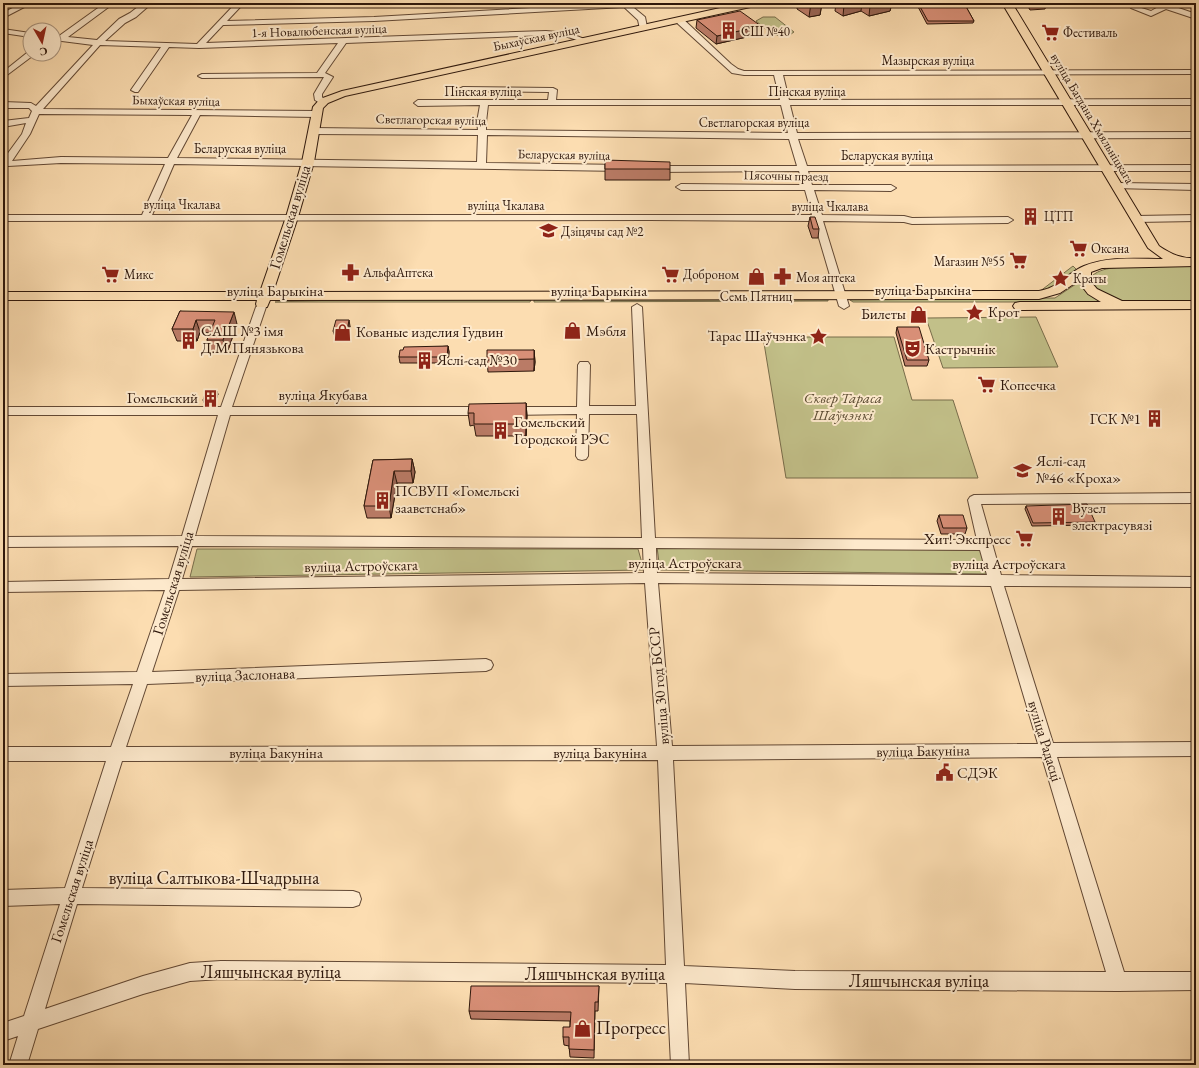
<svg xmlns="http://www.w3.org/2000/svg" width="1199" height="1068" viewBox="0 0 1199 1068" font-family="'EB Garamond',serif">
<style>
.green{fill:#c2c089;stroke:#786c4a}
.lines{fill:none;stroke-linecap:round;stroke-linejoin:round}
.minor-casing{stroke:#624834;stroke-width:2}
.major-casing{stroke:#2e170b;stroke-width:2}
.minor{fill:#fde9cc;fill-rule:evenodd}
.major{fill:#fcddb1;fill-rule:evenodd}
.wall{fill:#ba7b66;stroke:#2e170b}
.shaded-wall{fill:#976453;stroke:#2e170b}
.building{fill:#d88f77;stroke:#2e170b}
.labels{text-anchor:middle;stroke-width:4;stroke-linejoin:round;paint-order:stroke}
.far-street-label{font-size:13px;fill:#2e170b;stroke:#fde9cc}
.far-poi-label{font-size:13px;fill:#2e170b;stroke:#fde9cc;text-anchor:start}
.street-label{font-size:15px;fill:#2e170b;stroke:#fde9cc}
.poi-label{font-size:15px;fill:#2e170b;stroke:#fde9cc;text-anchor:start}
.park-label{font-size:15px;font-style:italic;fill:#5a4a31;stroke:#fde9cc}
.near-street-label{font-size:18px;fill:#2e170b;stroke:#fde9cc}
.near-poi-label{font-size:18px;fill:#2e170b;stroke:#fde9cc;text-anchor:start}
</style>
<rect width="100%" height="100%" fill="#fcddb1"/>
<filter id="stains"><feTurbulence type="fractalNoise" baseFrequency=".005" numOctaves="4"/><feColorMatrix values="0 0 0 0 .2 0 0 0 0 .09 0 0 0 0 .02 0 0 0 .5 -.17"/></filter>
<radialGradient id="worn" r=".72"><stop offset=".6" stop-color="#630" stop-opacity="0"/><stop offset="1" stop-color="#630" stop-opacity=".3"/></radialGradient>
<path class="green" d="M763,17h12l19,15c-14,11 -27,-2 -38,-11z
M1073,266l4,4 -21,17 -17,5z
M1140,266h56v36h-73c-14,-4 -29,-10 -33,-24 11,-13 34,-10 50,-12z
M1079,282l9,11 16,9h-251l-3,-2 205,-2z
M337,300h194l-1,2h-255z
M534,300h294v1l-294,1z
M1036,317l22,50 -115,1 -17,-50z
M763,337h131l18,63h41l25,78h-192z
M657,547l324,3 9,24 -330,-4z
M197,549h441l6,21 -454,7z"/>
<g class="lines">
<defs>
<path id="minor" d="M22,3h10l-29,15v-5z
M105,3h9l-46,34 29,3 22,-21 11,-6 13,-10h9l-16,14 -11,6 -20,18 92,3 39,-41h8l-17,18 147,-4 246,-14h8l17,14 2,10 -1,2h-6l-2,-9 -14,-13 -250,14 -151,4 -17,18 340,-12 23,2 18,7 -4,2 -15,-5 -22,-2 -200,8 -21,30 8,4 -11,17v3l5,5 -4,3 -8,-5 -1,-6 10,-17 -122,1 -4,-2 4,-2 115,-1 21,-30 -139,5 -30,-1 -31,45h-3l-4,-2 30,-43 -61,-2 -57,64 273,2 4,3 -4,3 -116,-2 -23,43 300,4 1,-27 -165,-1 -4,-3 4,-3 165,2 -1,-8 3,-17 -62,1 -4,-3 4,-3h130l1,-8 -89,-1 -1,-2 4,-2 90,1 4,2 -1,10h224l-6,-25h-30l-12,-2 -56,-51 -1,-2 4,-2h3l49,46 7,5 6,2 452,-1v4l-413,1 6,25 407,-1v6h-406l7,28 399,-1v6l-398,1 9,27 389,-1v6h-388l4,14h79l5,3 -5,3 -77,-1 8,25 82,1 8,2 96,-1 5,3 -5,3 -96,1 -8,-2 -81,-1 26,85 -5,3 -5,-3 -25,-85 -165,-1 -646,1v-6h139l23,-51 -104,-1 -53,3 -5,4v-10l19,-26 4,-11 -23,4v-6l26,-3 3,-7 -3,-3h-26v-6l28,1 5,3 57,-61 -39,-5v-4h5zM488,105h293l7,28 -302,-3v-8zM39,114l153,1 -24,43 -107,-1 -49,4 18,-27zM487,135l302,4 8,27h-144l-5,3 5,3 146,-1 4,14 -122,-1 -5,3 5,3h124l7,25h-660l22,-51 449,7 5,-3 -5,-3 -137,-2z
M1153,3h11l32,11v5l-30,-10 -15,7 -20,-8 4,-2 16,5 9,-5z
M3,29l27,4v4l-27,-4z
M28,52l7,2 -32,24v-6z
M1117,183l79,1v6l-82,-2 -2,-2z
M1196,215v6l-60,1 -5,-3 5,-3z
M261,304l5,3 -34,100h253l4,1 2,3 -2,3 -4,1h-255l-35,121 447,2 -5,-124h-48l-1,42 -2,3 -4,1 -4,-1 -2,-3 1,-42 -68,1 -4,-1 -2,-3 2,-3 4,-1h68l1,-42 2,-3h8l2,3 -1,41h47l-4,-99 5,-3 5,3 13,231 322,2 -9,-40 2,-3 4,-2 222,-2v10l-215,1 20,71 195,2v10l-192,-1 49,157 143,-1v14l-139,1 67,215h72v18l-78,1 -323,-2 -110,-6 4,82h-18l-4,-82 -446,-4 -31,2 -47,13 -105,35 -11,36h-18l9,-29 -15,5v-18l21,-7 36,-112 -57,2v-16l62,-2 41,-127h-103v-14h108l22,-63 -130,2v-12l134,-2 28,-82 -162,2v-10l166,-3 10,-33 -176,1v-10l179,-1 36,-121h-215v-8h218l35,-100zM192,546l451,2 1,25 -462,6zM656,548l324,2 7,25 -330,-2zM645,583l12,163 -531,1 21,-63 339,-13 5,-2 2,-4 -2,-4 -5,-2 -334,13 27,-82zM658,583l333,3 47,158 -366,2zM1042,757l64,215 -311,-1 -111,-5 -11,-206zM658,760l8,205 -445,-4 -31,2 -47,13 -98,33 32,-105 276,3 6,-2 2,-6 -2,-6 -6,-2 -271,-3 40,-127z"/>
<path id="major" d="M743,3h17l-5,3 -410,90 -17,7 -5,5 -9,54 -16,55 -25,75 766,-1c20,-3 28,-18 45,-25 24,-10 53,-7 79,-7l-15,-11 -146,-245h10l147,243c12,8 22,13 37,12v8l-94,2 -11,4v10l6,7 25,12h74v8l-176,1 -5,-1 -2,-3 2,-3 5,-1h81l-13,-8 -10,-13 -18,12 -21,6 -769,1 -3,7h-10l-1,-3 1,-4h-254v-8h257l26,-75 16,-55 11,-55 7,-8 22,-8z"/>
</defs>
<use href="#minor" class="minor-casing"/>
<use href="#major" class="major-casing"/>
<use href="#minor" class="minor"/>
<use href="#major" class="major"/>
</g>
<path class="wall" d="M798,3h24l-2,12 -11,2 -12,-8z
M836,3h56l-2,8 -21,5 -8,-5 -18,5 -8,-5z
M916,3h48l10,18 -1,2 -46,1z
M1026,3h18l2,3 -1,3 -15,1z
M697,20l63,14 -44,10 -20,-16z
M605,160l65,9v11h-65z
M810,217l9,12 -1,9h-6l-4,-12z
M180,311l57,13 -10,29h-16l-4,-13 3,-7 -10,-1 -3,9h-20l-5,-12z
M350,326l-2,11h-13l-2,-6z
M897,327l32,33 -2,6h-22l-9,-33z
M448,346l1,6 -1,11h-48l-1,-6 4,-7z
M534,350l1,12 -1,9 -46,1 -1,-12z
M218,394l-3,9h-11l-1,-3z
M526,403l1,13 -1,20h-50l-2,-11 -4,1 -2,-13z
M412,459l3,13 -2,11h-16l-6,35h-24l-3,-12 9,-46z
M1026,506l69,16 -1,3 -62,1 -7,-17z
M939,515l28,13 -2,6h-24l-4,-13z
M599,986l-1,25h-3l-1,47 -24,-1 -1,-11 -5,-1 -1,-8 7,-10v-6l-99,-2 -2,-8z"/>
<path class="shaded-wall" d="M811,3h11l-2,12 -11,2z
M854,3h8l-1,8 -18,5 1,-11z
M882,3h10l-2,8 -21,5 1,-10z
M761,26l-1,8 -44,10 1,-8z
M234,312l3,12 -10,29 -4,-13z
M196,320l4,12 -3,9 -4,-12z
M349,320l1,6 -2,11 -1,-6z
M448,346l1,6 -1,11 -1,-6z
M534,350l1,12 -1,9z
M217,391l1,3 -3,9 -1,-3z
M526,403l1,13 -1,20z
M412,459l3,13 -2,11 -2,-12z
M394,471l3,12 -6,35 -2,-12z"/>
<path class="building" d="M841,3h13l-10,2z
M866,3h16l-12,3z
M918,3h46l10,18h-46z
M1029,3h15l2,3h-15z
M740,11l21,15 -44,10 -20,-16z
M605,160l65,2v7h-65z
M810,217h5l4,12h-6z
M180,311l54,1 -11,28h-16l8,-20h-19l-3,9h-21z
M336,320h13l-2,11h-14z
M897,327h22l10,33h-22z
M448,346l-1,11h-48l1,-7h3l1,-3z
M487,350h47v9l-47,1z
M206,391h11l-3,9h-11z
M526,403v21h-52v-11h-6l1,-9z
M412,459l-1,12h-17l-5,35h-25l9,-46z
M1087,504l8,18 -62,1 -7,-17z
M939,515h24l4,13h-24z
M471,986h128l-1,16h-3l-1,48 -25,-1v-12h-6v-10h7l1,-15 -102,-1z"/>
<defs>
<symbol id="building-bare" viewBox="-9 -9 18 18"><path d="M-4-6H4V6H1V3H-1V6H-4ZM-2.5-4.3h1.7v1.8h-1.7ZM.8-4.3h1.7v1.8H.8ZM-2.5-1h1.7V.8h-1.7ZM.8-1h1.7V.8H.8Z" fill="#8f2418" stroke="#fde9cc" stroke-width="2.5" paint-order="stroke"/></symbol>
<symbol id="supermarket-bare" viewBox="-9 -9 18 18"><path d="M-6-5.5h2.5l.6 2H6L4.5 2H-2.5L-4.4-4H-6ZM-1.5 3.2a1.3 1.3 0 1 0 .1 0ZM3 3.2a1.3 1.3 0 1 0 .1 0Z" fill="#8f2418" stroke="#fde9cc" stroke-width="2.5" paint-order="stroke"/></symbol>
<symbol id="school-bare" viewBox="-9 -9 18 18"><path d="M0-5L7-2L0 1L-7-2ZM-4 1L0 2.5L4 1V4Q0 6-4 4Z" fill="#8f2418" stroke="#fde9cc" stroke-width="2.5" paint-order="stroke"/></symbol>
<symbol id="pharmacy-bare" viewBox="-9 -9 18 18"><path d="M-2-6h4v4h4v4h-4v4h-4v-4h-4v-4h4Z" fill="#8f2418" stroke="#fde9cc" stroke-width="2.5" paint-order="stroke"/></symbol>
<symbol id="shop-bare" viewBox="-9 -9 18 18"><path d="M-5-2.5h2.3a2.7 3.5 0 0 1 5.4 0H5L5.5 6h-11ZM-1.5-2.5h3a1.5 2.3 0 0 0-3 0Z" fill="#8f2418" stroke="#fde9cc" stroke-width="2.5" paint-order="stroke"/></symbol>
<symbol id="sight-bare" viewBox="-9 -9 18 18"><path d="M0-6L1.8-2.2L6-1.7L2.9 1.2L3.7 5.4L0 3.3L-3.7 5.4L-2.9 1.2L-6-1.7L-1.8-2.2Z" fill="#8f2418" stroke="#fde9cc" stroke-width="2.5" paint-order="stroke"/></symbol>
<symbol id="theatre-bare" viewBox="-9 -9 18 18"><path d="M-5-5.5Q0-4 5-5.5V0Q5 5 0 6Q-5 5-5 0ZM-3.3-2.5H-1v1.5H-3.3ZM1-2.5H3.3v1.5H1ZM-2.8 1Q0 5.5 2.8 1Z" fill="#8f2418" stroke="#fde9cc" stroke-width="2.5" paint-order="stroke"/></symbol>
<symbol id="civic-bare" viewBox="-9 -9 18 18"><path d="M-.6-6.5H3V-4.5H.6V-3L4-1V1h2V6H-6V1h2V-1L-.6-3ZM-1.2 2.5V6h2.4V2.5Z" fill="#8f2418" stroke="#fde9cc" stroke-width="2.5" paint-order="stroke"/></symbol>
</defs>
<g fill-rule="evenodd">
<use href="#building-bare" x="716" y="18" width="25" height="25"/>
<use href="#supermarket-bare" x="1038" y="20" width="25" height="25"/>
<use href="#building-bare" x="1018" y="204" width="25" height="25"/>
<use href="#school-bare" x="536" y="218" width="25" height="25"/>
<use href="#supermarket-bare" x="1066" y="236" width="25" height="25"/>
<use href="#supermarket-bare" x="1006" y="248" width="25" height="25"/>
<use href="#pharmacy-bare" x="338" y="260" width="25" height="25"/>
<use href="#supermarket-bare" x="98" y="262" width="25" height="25"/>
<use href="#supermarket-bare" x="658" y="262" width="25" height="25"/>
<use href="#shop-bare" x="744" y="264" width="25" height="25"/>
<use href="#pharmacy-bare" x="770" y="264" width="25" height="25"/>
<use href="#sight-bare" x="1048" y="266" width="25" height="25"/>
<use href="#sight-bare" x="962" y="300" width="25" height="25"/>
<use href="#shop-bare" x="906" y="302" width="25" height="25"/>
<use href="#shop-bare" x="560" y="318" width="25" height="25"/>
<use href="#shop-bare" x="330" y="320" width="25" height="25"/>
<use href="#sight-bare" x="806" y="324" width="25" height="25"/>
<use href="#building-bare" x="176" y="328" width="25" height="25"/>
<use href="#theatre-bare" x="900" y="336" width="25" height="25"/>
<use href="#building-bare" x="412" y="348" width="25" height="25"/>
<use href="#supermarket-bare" x="974" y="372" width="25" height="25"/>
<use href="#building-bare" x="198" y="386" width="25" height="25"/>
<use href="#building-bare" x="1142" y="406" width="25" height="25"/>
<use href="#building-bare" x="488" y="418" width="25" height="25"/>
<use href="#school-bare" x="1010" y="458" width="25" height="25"/>
<use href="#building-bare" x="370" y="488" width="25" height="25"/>
<use href="#building-bare" x="1046" y="504" width="25" height="25"/>
<use href="#supermarket-bare" x="1012" y="526" width="25" height="25"/>
<use href="#civic-bare" x="932" y="760" width="25" height="25"/>
<use href="#shop-bare" x="570" y="1016" width="25" height="25"/>
</g>
<g class="labels">
<g class="far-street-label">
<text transform="translate(319 30) rotate(-2)" y="5">1-я Новалюбенская вуліца</text>
<text transform="translate(536 37) rotate(-12)" y="5">Быхаўская вуліца</text>
<text x="928" y="65">Мазырская вуліца</text>
<text x="483" y="96">Пінская вуліца</text>
<text x="807" y="96">Пінская вуліца</text>
<text transform="translate(176 100) rotate(1)" y="5">Быхаўская вуліца</text>
<text transform="translate(1093 118) rotate(59)" y="5">вуліца Багдана Хмяльніцкага</text>
<text transform="translate(431 119) rotate(1)" y="5">Светлагорская вуліца</text>
<text x="754" y="127">Светлагорская вуліца</text>
<text x="240" y="153">Беларуская вуліца</text>
<text transform="translate(564 154) rotate(1)" y="5">Беларуская вуліца</text>
<text x="887" y="160">Беларуская вуліца</text>
<text transform="translate(786 175) rotate(1)" y="5">Пясочны праезд</text>
<text x="182" y="209">вуліца Чкалава</text>
<text x="506" y="210">вуліца Чкалава</text>
<text x="830" y="211">вуліца Чкалава</text>
</g>
<g class="far-poi-label">
<text x="741" y="36">СШ №40</text>
<text x="1063" y="37">Фестиваль</text>
<text x="1044" y="221">ЦТП</text>
<text x="561" y="236">Дзіцячы сад №2</text>
<text x="1091" y="253">Оксана</text>
<text x="1005" y="266" text-anchor="end">Магазин №55</text>
<text x="363" y="277">АльфаАптека</text>
<text x="124" y="279">Микс</text>
<text x="683" y="279">Доброном</text>
<text x="796" y="282">Моя аптека</text>
<text x="1073" y="283">Краты</text>
<text x="756" y="301" text-anchor="middle">Семь Пятниц</text>
</g>
<g class="street-label">
<text transform="translate(290 217) rotate(-73)" y="5">Гомельская вуліца</text>
<text x="923" y="295">вуліца Барыкіна</text>
<text x="275" y="296">вуліца Барыкіна</text>
<text x="599" y="296">вуліца Барыкіна</text>
<text x="323" y="400">вуліца Якубава</text>
<text x="685" y="568">вуліца Астроўскага</text>
<text x="1009" y="569">вуліца Астроўскага</text>
<text transform="translate(361 566) rotate(-1)" y="5">вуліца Астроўскага</text>
<text transform="translate(173 583) rotate(-73)" y="5">Гомельская вуліца</text>
<text transform="translate(245 675) rotate(-2)" y="5">вуліца Заслонава</text>
<text transform="translate(659 686) rotate(-95)" y="5">вуліца 30 год БССР</text>
<text transform="translate(1045 741) rotate(73)" y="5">вуліца Радасці</text>
<text transform="translate(923 751) rotate(-1)" y="5">вуліца Бакуніна</text>
<text x="276" y="758">вуліца Бакуніна</text>
<text x="600" y="758">вуліца Бакуніна</text>
<text transform="translate(72 891) rotate(-72)" y="5">Гомельская вуліца</text>
</g>
<g class="poi-label">
<text x="988" y="317">Крот</text>
<text x="906" y="319" text-anchor="end">Билеты</text>
<text x="201" y="336">САШ №3 імя<tspan x="201" dy="17">Д.М.Пянязькова</tspan></text>
<text x="586" y="336">Мэбля</text>
<text x="356" y="337">Кованые изделия Гудвин</text>
<text x="806" y="341" text-anchor="end">Тарас Шаўчэнка</text>
<text x="925" y="354">Кастрычнік</text>
<text x="437" y="365">Яслі-сад №30</text>
<text x="1000" y="390">Копеечка</text>
<text x="198" y="403" text-anchor="end">Гомельский</text>
<text x="1141" y="424" text-anchor="end">ГСК №1</text>
<text x="514" y="427">Гомельский<tspan x="514" dy="17">Городской РЭС</tspan></text>
<text x="1036" y="466">Яслі-сад<tspan x="1036" dy="17">№46 «Кроха»</tspan></text>
<text x="395" y="496">ПСВУП «Гомельскі<tspan x="395" dy="17">зааветснаб»</tspan></text>
<text x="1072" y="513">Вузел<tspan x="1072" dy="17">электрасувязі</tspan></text>
<text x="1011" y="544" text-anchor="end">Хит! Экспресс</text>
<text x="957" y="778">СДЭК</text>
</g>
<g class="park-label">
<text x="843" y="403">Сквер Тараса<tspan x="843" dy="17">Шаўчэнкі</tspan></text>
</g>
<g class="near-street-label">
<text x="214" y="884">вуліца Салтыкова-Шчадрына</text>
<text x="271" y="978">Ляшчынская вуліца</text>
<text x="595" y="980">Ляшчынская вуліца</text>
<text x="919" y="987">Ляшчынская вуліца</text>
</g>
<g class="near-poi-label">
<text x="596" y="1034">Прогресс</text>
</g>
</g>
<rect width="1199" height="1068" fill="none" stroke="#fcddb1" stroke-width="16"/>
<rect x="4" y="4" width="1191" height="1060" fill="none" stroke="#2e170b" stroke-width="2"/>
<rect x="8" y="8" width="1183" height="1052" fill="none" stroke="#2e170b"/>
<g transform="translate(42 42) rotate(171)"><circle r="19" fill="#fde9cc" stroke="#aa957f"/>
<path d="M0-3L7 15L0 10L-7 15Z" fill="#8f2418"/>
<text y="-6" font-size="11" font-weight="bold" text-anchor="middle" fill="#2e170b">С</text>
</g>
<rect width="100%" height="100%" filter="url(#stains)"/>
<rect width="100%" height="100%" fill="url(#worn)"/>
</svg>
